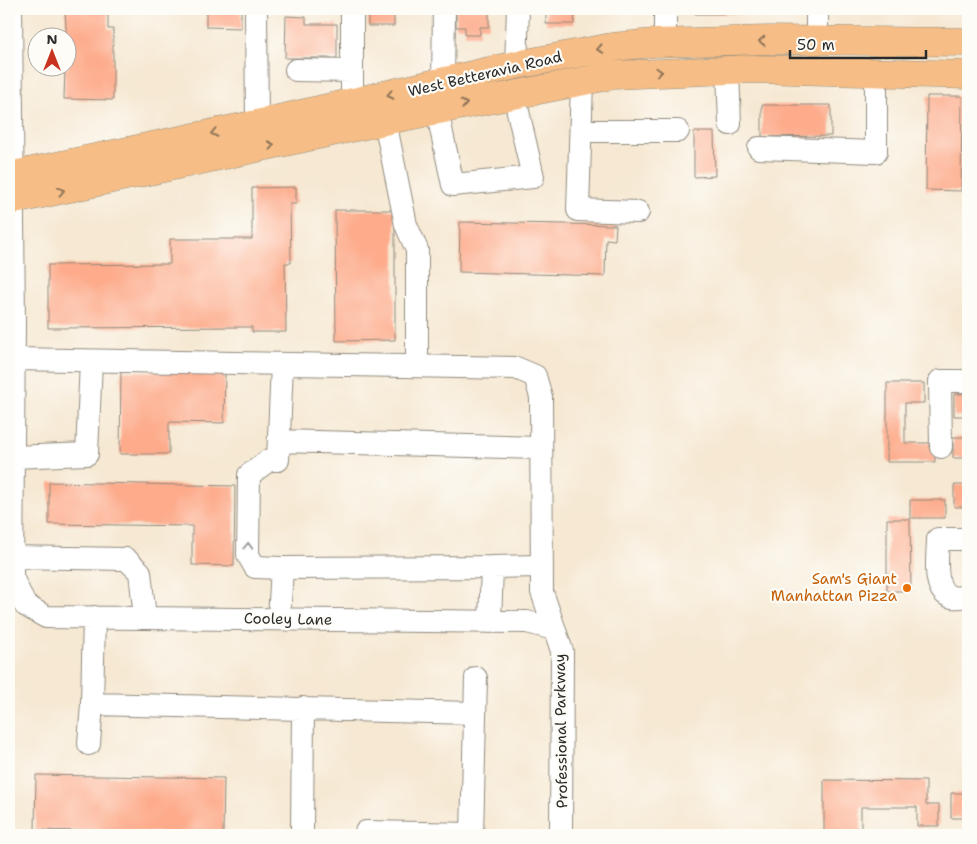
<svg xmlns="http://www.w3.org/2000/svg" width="977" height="844" viewBox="0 0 977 844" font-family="'Shantell Sans',sans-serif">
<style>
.building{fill:#fdab8b}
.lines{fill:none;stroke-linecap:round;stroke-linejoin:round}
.minor-casing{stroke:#908a7e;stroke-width:24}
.major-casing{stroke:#908a7e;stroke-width:29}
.minor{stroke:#fff;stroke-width:22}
.major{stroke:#f6be86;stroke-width:28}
.oneway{stroke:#907458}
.oneway2{stroke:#a0a0a0}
.food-dot{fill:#e8710a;stroke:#fdfcf7;stroke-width:2}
.labels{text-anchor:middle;stroke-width:4.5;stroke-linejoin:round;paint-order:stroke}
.street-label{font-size:15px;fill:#2b2b2b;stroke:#fdfcf7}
.food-label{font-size:15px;fill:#c56008;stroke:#fdfcf7;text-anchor:end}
</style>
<rect width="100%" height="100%" fill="#fdfcf7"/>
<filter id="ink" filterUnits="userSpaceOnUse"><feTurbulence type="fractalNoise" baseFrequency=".02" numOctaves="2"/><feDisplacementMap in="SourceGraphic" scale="10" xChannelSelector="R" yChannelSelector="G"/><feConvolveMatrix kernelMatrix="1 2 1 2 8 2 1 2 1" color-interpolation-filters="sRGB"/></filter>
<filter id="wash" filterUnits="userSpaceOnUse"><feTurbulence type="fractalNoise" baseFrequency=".0096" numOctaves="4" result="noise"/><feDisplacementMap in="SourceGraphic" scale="20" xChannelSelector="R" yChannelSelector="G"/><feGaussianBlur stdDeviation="1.12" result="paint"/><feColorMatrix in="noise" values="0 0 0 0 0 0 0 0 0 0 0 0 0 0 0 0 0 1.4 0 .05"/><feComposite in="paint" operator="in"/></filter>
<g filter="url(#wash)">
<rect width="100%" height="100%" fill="#f6e8d2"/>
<g id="blocks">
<path class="building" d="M65,9h43v20h5v71l-49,-1 1,-31h3z
M206,9h35v19l-35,-1z
M368,9h26v17h-26z
M456,9h33v18h-9v8h-15v-8h-9z
M546,9h29l-1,15h-28z
M695,9h86v4l-86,1z
M846,9h36v2h-36z
M286,16l20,1v7h31v34h-52z
M927,96h35l-1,95 -35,-1z
M762,105h69v31l-69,1z
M694,132h20l1,44 -21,1z
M296,187v17h-6l1,59h-6l1,69h-34v-5l-204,1v-63l122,-1v-25h82v-51z
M335,210h60v130l-59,1z
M460,222l156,3 -1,15 -9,-1 -1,37 -146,-4z
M121,371l104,1 -1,51 -55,-1v32h-49z
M887,383h37v20h-19v40h30v19h-48z
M954,394h14v22h-14z
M953,437h15v21h-15z
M49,482l186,4 -1,80 -42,-1v-39l-143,-2z
M954,485h14v22h-14z
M910,500h35v18h-35z
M887,519h23l1,72h-24z
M36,775l188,3 -1,56 -188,-4z
M824,780l102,1v24h13v21h-22v-19h-56v26h-37z
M951,793h17v25h-17z"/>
</g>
</g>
<g filter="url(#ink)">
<use href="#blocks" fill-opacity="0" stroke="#908a7e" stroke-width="1"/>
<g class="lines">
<defs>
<path id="minor" d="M11,9l3,314 -2,254 13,28 21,12 481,5 27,7
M256,9l1,115
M352,9v94
M817,41v-32
M665,43v-34
M516,65l2,-56
M296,70l56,1
M728,70l2,54
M582,81l-4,129 60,2
M443,83l1,-74
M437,110l16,75 80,-8 -19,-83
M385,121l21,104 11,25v116
M581,131h97
M759,148l117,4v-80
M14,359l502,9 19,8 6,21 1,195 20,59 -1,184
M279,441l262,7
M941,447l-1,-66h28
M13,457l74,-3 4,-93
M968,539h-30c0,16 -7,53 14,58 5,1 11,0 16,-1
M12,557l114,2 14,13 5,46
M282,568l210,-1
M94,617l-2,87 383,9
M279,619l3,-51 -27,-1 -7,-12 1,-80 20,-15h9l4,-96
M490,622l2,-55 50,-1
M89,744l3,-40
M366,832l106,2
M302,835l1,-127
M472,835l4,-157"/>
<path id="major" d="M9,176l248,-52 259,-59 96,-18 42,-4 115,-3 199,2
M9,201l389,-83 216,-43 138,-6 216,6"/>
</defs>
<use href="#minor" class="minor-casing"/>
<use href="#major" class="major-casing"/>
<use href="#minor" class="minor"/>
<use href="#major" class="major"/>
</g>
<defs><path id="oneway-chevron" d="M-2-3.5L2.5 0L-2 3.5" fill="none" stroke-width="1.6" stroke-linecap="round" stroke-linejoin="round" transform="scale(1.25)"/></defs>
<g class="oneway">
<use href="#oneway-chevron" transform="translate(762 41) rotate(179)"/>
<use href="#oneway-chevron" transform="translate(600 49) rotate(169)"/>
<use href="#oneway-chevron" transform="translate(659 72) rotate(-2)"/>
<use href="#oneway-chevron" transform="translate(390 95) rotate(168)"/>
<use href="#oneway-chevron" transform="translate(464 104) rotate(-11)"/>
<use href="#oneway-chevron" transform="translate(214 133) rotate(168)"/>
<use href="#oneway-chevron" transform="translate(271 145) rotate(-12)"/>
<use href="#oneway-chevron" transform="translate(61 191) rotate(-12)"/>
</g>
<use class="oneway2" href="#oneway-chevron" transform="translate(248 546) rotate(-89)"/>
</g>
<circle class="food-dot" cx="907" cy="588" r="5"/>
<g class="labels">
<g class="street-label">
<text transform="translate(485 74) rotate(-13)" y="5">West Betteravia Road</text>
<text transform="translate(288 619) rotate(1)" y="5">Cooley Lane</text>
<text transform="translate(561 731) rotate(-91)" y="5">Professional Parkway</text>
</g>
<g class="food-label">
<text x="897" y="584">Sam's Giant<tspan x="897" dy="17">Manhattan Pizza</tspan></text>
</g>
</g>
<rect width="977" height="844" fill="none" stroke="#fdfcf7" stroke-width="30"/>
<g transform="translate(52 52)"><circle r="24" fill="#fdfcf7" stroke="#a9a8a5"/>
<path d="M0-4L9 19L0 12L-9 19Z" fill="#c8321e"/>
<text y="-8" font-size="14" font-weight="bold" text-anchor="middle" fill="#2b2b2b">N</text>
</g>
<path d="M790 50v8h136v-8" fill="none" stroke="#2b2b2b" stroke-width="2.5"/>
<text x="797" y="50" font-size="15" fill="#2b2b2b" stroke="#fdfcf7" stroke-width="4" paint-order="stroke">50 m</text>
</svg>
